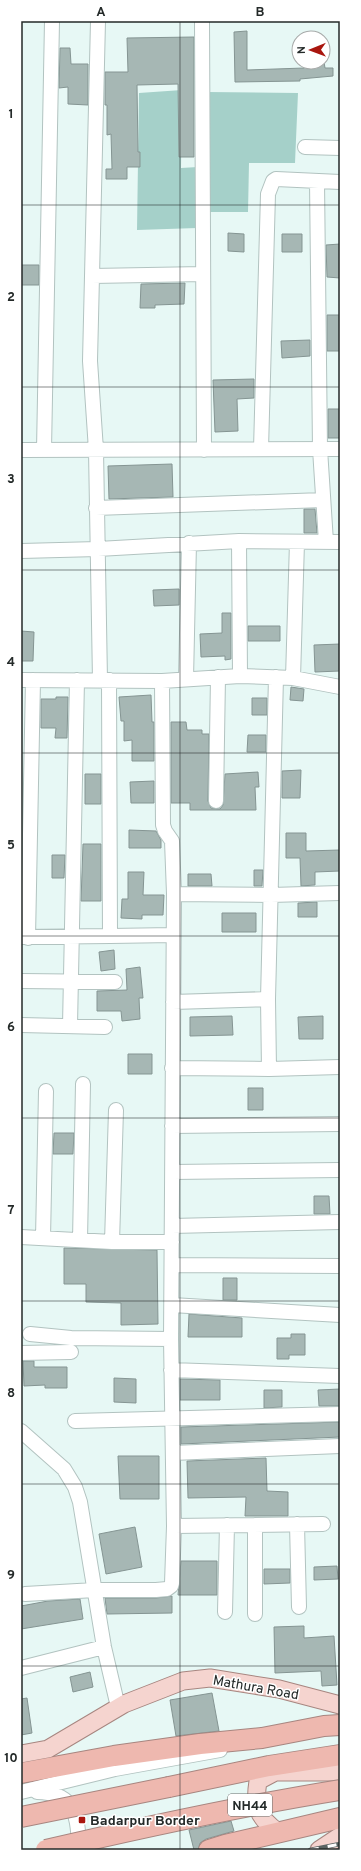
<svg xmlns="http://www.w3.org/2000/svg" width="361" height="1871" viewBox="0 0 361 1871" font-family="Overpass,sans-serif">
<style>
.green{fill:#a5d0c9}
.building{fill:#a6b7b4;stroke:#859593}
.lines{fill:none;stroke-linecap:round;stroke-linejoin:round}
.minor-casing{stroke:#b2c3c0;stroke-width:16}
.major-casing{stroke:#a78680;stroke-width:19}
.highway-casing{stroke:#a78680;stroke-width:22}
.minor{stroke:#fff;stroke-width:14}
.major{stroke:#f5d4cf;stroke-width:17}
.highway{stroke:#eeb8af;stroke-width:20}
.rail-casing{stroke:#5a6362;stroke-width:4.5}
.rail{stroke:#fff;stroke-width:3;stroke-dasharray:9;stroke-linecap:butt}
.highway-bridge-casing{stroke:#a78680;stroke-width:22;stroke-linecap:butt}
.highway-bridge{stroke:#eeb8af;stroke-width:20}
.grid{fill:none;stroke:#242a29;stroke-width:1;stroke-opacity:0.55}
.poi-dot{fill:#a9160e;stroke:#fff;stroke-width:1.5}
.labels{text-anchor:middle;stroke-width:3;stroke-linejoin:round;paint-order:stroke}
.shield{fill:#fff;stroke:#666a69;stroke-width:1}
.shield-label{font-size:13px;font-weight:bold;fill:#242a29}
.street-label{font-size:14px;fill:#242a29;stroke:#fff}
.poi-label{font-size:14px;font-weight:bold;fill:#242a29;stroke:#fff;text-anchor:start}
.neatline{fill:none;stroke:#242a29;stroke-width:1.5}
.grid-label{font-size:13px;text-anchor:middle;font-weight:bold;fill:#242a29}
</style>
<rect width="100%" height="100%" fill="#e7f8f5"/>
<path class="green" d="M182,90l-1,78 17,-1 -1,61 -60,2 2,-137z
M207,92l91,1 -3,70h-46l-1,49h-41z"/>
<path class="building" d="M247,31v39l57,-2 -1,-6h21l1,6h8v8l-33,3v2l-65,1 -1,-50z
M194,37v120h-15l-1,-73 -41,1 1,67h2v15h-13v12h-21v-10h6l-1,-35 -4,1v-30h-2v-33h23l-1,-34z
M60,48h10l1,16h17v41l-20,-1v-17l-9,1z
M228,233l16,1v18l-16,-1z
M282,234h20v18h-20z
M340,244v34l-13,-1 -1,-32z
M21,265h18v20h-18z
M185,283l-1,21 -29,1v3h-15l1,-24z
M327,315h13v36h-13z
M310,340v16l-28,2 -1,-17z
M254,379v19l-17,1 1,32 -23,1 -2,-52z
M328,409h12v29h-12z
M172,464l1,33 -64,2 -1,-33z
M304,509h11l2,24h-13z
M179,589v16l-25,1 -1,-16z
M222,613h9v46l-6,1v-4l-24,1 -1,-23 22,-1z
M248,626h32v15h-32z
M21,631l13,1 -1,29h-12z
M340,644v27l-25,1 -1,-27z
M291,687l13,2 -1,12 -13,-1z
M151,695l1,27h2v39h-22v-21l-8,1v-20h-3l-2,-24z
M56,697h12l-1,41h-12l1,-10h-15v-29h15z
M252,698h15v17h-15z
M171,722h15l1,8h15v4h7l-1,67 3,7 9,1 3,-4 2,-31 33,-2 1,15h-4l1,23h-66v-7h-19z
M248,735h18v17h-19z
M301,770l-1,28h-18v-27z
M85,774h16v30h-16z
M154,781v22h-23l-1,-21z
M129,830l27,1 5,9v8h-32z
M286,833h20v18l34,-1v21l-25,1v13l-14,1 -1,-28h-14z
M83,844h18v57h-20z
M52,855h13l-1,23h-12z
M254,870h9l-1,16h-8z
M128,872h16l-1,23h21l-1,20h-21v4l-21,-1 1,-19h6z
M188,874h23l1,12h-24z
M317,902v15h-19v-14z
M222,913h34v19h-34z
M114,950l1,19 -14,2 -2,-19z
M140,967l3,31h-4l1,21 -18,2 -1,-10h-24v-20l30,-1 -1,-21z
M232,1016l1,19 -43,1v-19z
M323,1016v23h-24l-1,-22z
M128,1054h24v20h-24z
M248,1088h15v22h-15z
M54,1133h20l-1,21h-20z
M314,1196h15l1,18h-16z
M64,1248l93,2 1,74 -37,1v-22l-35,-1v-18h-22z
M223,1278h14v22h-14z
M189,1314l53,4v19h-54z
M291,1334h14v21h-16v4h-12v-21h14z
M23,1361h11v6h33v21h-22v-3l-21,1z
M114,1378l22,1v24l-22,-1z
M180,1379l40,1v20h-40z
M340,1389v17h-21l-1,-16z
M264,1390h18v17l-18,1z
M340,1422v15l-159,7v-17z
M118,1456h41v43h-39z
M266,1458l1,33 21,1v24h-43l1,-19 -58,1 -1,-37z
M135,1527l7,40 -36,7 -7,-40z
M181,1561h36v34h-39z
M337,1566l1,13 -24,1v-13z
M264,1569h26v14l-26,1z
M172,1596v17l-65,1 -2,-16h51z
M80,1599l3,20 -62,10v-23l27,-5z
M304,1626v12l30,-2 3,49 -15,1 -1,-15 -46,2 -1,-46z
M90,1672l3,15 -20,5 -3,-15z
M212,1693l7,38 -43,5 -6,-36z
M27,1698l5,35 -11,2v-36z
M231,1821l3,10 -28,8 -6,4 -2,7h-4l-5,-20z"/>
<g class="lines">
<defs>
<path id="minor" d="M98,21l-8,340 6,89 4,230
M202,21l2,429
M305,147l35,1
M317,181l3,268 6,93
M92,276l111,-2
M261,449l7,-255 5,-13 3,-2 64,3
M21,450l319,-1
M44,450l8,-429
M96,508l227,-8
M239,541l1,135
M21,551l77,-2 141,-8 101,1
M293,678l4,-136
M186,679l3,-136
M21,680l141,1 78,-5 53,2 47,9
M216,801l2,-124
M174,894l97,1 69,-2
M110,936l63,-1
M21,937l89,-1 -1,-256
M28,938l5,-258
M21,981l94,1
M173,1002l95,-3
M21,1025l84,2
M70,1026l7,-346
M172,1068l97,1 71,-2
M269,1069l-1,-70 8,-322
M172,1126l168,-2
M173,1172l167,-2
M172,1226l168,-4
M21,1237l91,5h60
M43,1238l3,-147
M80,1240l3,-156
M112,1242l4,-132
M172,1265l168,1
M172,1305l168,10
M30,1334l41,4 100,1
M21,1353l50,-1
M171,1370l169,6
M75,1421l265,-7
M21,1431l43,38 11,18 5,15 24,145 14,60
M173,1453l167,-7
M297,1524l2,83
M174,1526l149,-2
M25,1594l70,-4h61l11,-1 4,-3 1,-3 2,-57 -3,-187 3,-445 -2,-53 -7,-10 -2,-6 -1,-144
M225,1612l2,-87
M255,1614v-89
M21,1668l83,-21
M21,1792l94,-23 105,-19
M37,1792c40,1 41,26 42,58"/>
<path id="major" d="M21,1754l27,-5 76,-45 59,-23 27,-3 69,11 61,16
M278,1832c-21,-15 -24,-26 -20,-51l17,-9h65
M319,1850l21,-14"/>
<path id="highway" d="M21,1773l93,-17 86,-12 62,-6 62,-12 16,-1
M169,1787l100,-21 71,-11
M209,1850l16,-5 115,-27"/>
</defs>
<use href="#minor" class="minor-casing"/>
<use href="#major" class="major-casing"/>
<use href="#highway" class="highway-casing"/>
<use href="#minor" class="minor"/>
<use href="#major" class="major"/>
<use href="#highway" class="highway"/>
<defs>
<path id="rail" d="M310,1850l30,-6"/>
</defs>
<use href="#rail" class="rail-casing"/>
<use href="#rail" class="rail"/>
<defs>
<path id="highway-bridge" d="M21,1817l148,-30
M46,1850c98,-23 195,-44 294,-60"/>
</defs>
<use href="#highway-bridge" class="highway-bridge-casing"/>
<use href="#highway-bridge" class="highway-bridge"/>
</g>
<path class="grid" d="M180,21v1829M21,205h319M21,387h319M21,570h319M21,753h319M21,936h319M21,1118h319M21,1301h319M21,1484h319M21,1666h319"/>
<rect class="poi-dot" x="78" y="1816" width="8" height="8" rx="2"/>
<g class="labels">
<rect class="shield" x="228" y="1794" width="44" height="22" rx="3"/>
<g class="shield-label">
<text x="250" y="1810">NH44</text>
</g>
<g class="street-label">
<text transform="translate(256 1687) rotate(10)" y="5">Mathura Road</text>
</g>
<g class="poi-label">
<text x="90" y="1825">Badarpur Border</text>
</g>
</g>
<rect width="361" height="1871" fill="none" stroke="#ffffff" stroke-width="44"/>
<g transform="translate(311 50) rotate(269)"><circle r="19" fill="#ffffff" stroke="#a7aaa9"/>
<path d="M0-3L7 15L0 10L-7 15Z" fill="#a9160e"/>
<text y="-6" font-size="11" font-weight="bold" text-anchor="middle" fill="#242a29">N</text>
</g>
<rect x="22" y="22" width="317" height="1827" class="neatline"/>
<g class="grid-label">
<text x="101" y="16">A</text>
<text x="260" y="16">B</text>
<text x="11" y="118">1</text>
<text x="11" y="301">2</text>
<text x="11" y="483">3</text>
<text x="11" y="666">4</text>
<text x="11" y="849">5</text>
<text x="11" y="1031">6</text>
<text x="11" y="1214">7</text>
<text x="11" y="1397">8</text>
<text x="11" y="1579">9</text>
<text x="11" y="1762">10</text>
</g>
</svg>
